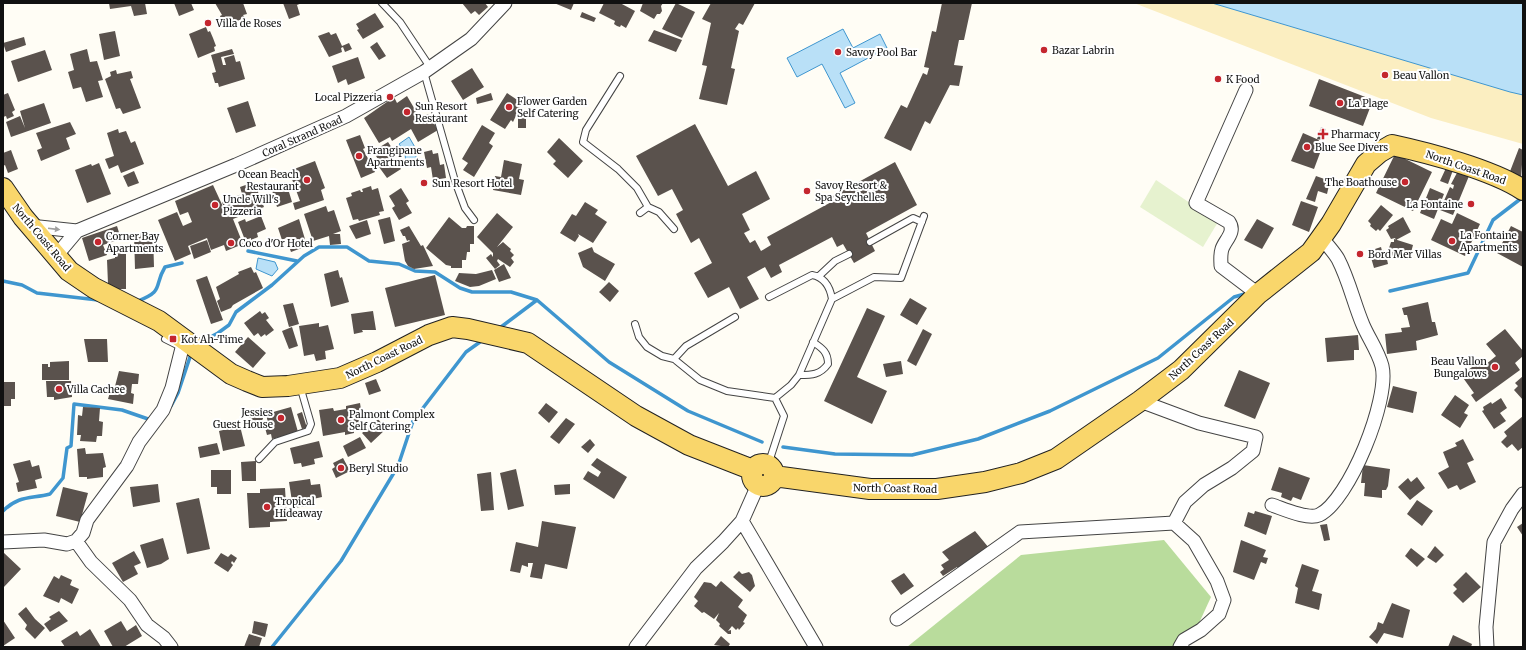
<svg xmlns="http://www.w3.org/2000/svg" width="1526" height="650" viewBox="0 0 1526 650" font-family="Merriweather,serif">
<style>
.forest{fill:#b9dc9c}
.sand{fill:#fbeec1}
.pitch{fill:#e6f2cf}
.water{fill:#b9e0f7;stroke:#3f96cf}
.lines{fill:none;stroke-linecap:round;stroke-linejoin:round}
.stream{stroke:#3f96cf;stroke-width:3.5}
.building{fill:#5a524d}
.lane-casing{stroke:#444;stroke-width:8}
.street-casing{stroke:#444;stroke-width:15}
.primary-casing{stroke:#222;stroke-width:22}
.lane{stroke:#fff;stroke-width:6}
.street{stroke:#fff;stroke-width:13}
.primary{stroke:#f9d66b;stroke-width:20}
.oneway{fill:#a0a0a0}
.poi-dot{fill:#c4262e;stroke:#fff;stroke-width:1.5}
.labels{text-anchor:middle;stroke-width:4;stroke-linejoin:round;paint-order:stroke}
.poi-label{font-size:10px;fill:#111;stroke:#fff;text-anchor:start}
.street-label{font-size:10px;fill:#111;stroke:#fff}
</style>
<rect width="100%" height="100%" fill="#fffdf5"/>
<path class="forest" d="M1164,540l47,57 -23,50h-281l114,-92z"/>
<path class="sand" d="M1134,3h78l311,92v49l-92,-26z"/>
<path class="pitch" d="M1156,180l62,42 -15,25 -63,-40z"/>
<path class="water" d="M1212,3h311v92l-13,-3z
M843,29l10,19 27,-14 7,14 -47,25 15,30 -10,5 -23,-44 -25,13 -10,-19z
M409,137l7,12v15l-10,1 -1,-12 -6,-9z
M258,258l17,4 3,7 -6,7 -16,-7z"/>
<g class="lines">
<path class="stream" d="M248,251l49,10
M3,281l19,4 15,8 61,7
M1390,291l78,-18 25,-53 30,-23
M138,301c27,-11 15,-14 27,-34l17,-4
M501,327l36,-27
M201,342l17,-9 11,-8 7,-13 36,-27 32,-29 15,-9h28l22,14 30,3 16,7 20,1 25,16 12,4h39l26,8 72,62 79,49 74,31
M171,406l7,-13 13,-39
M783,447l52,7 77,1 66,-16 72,-28 108,-53 76,-61 14,-4
M3,511c16,-16 28,-12 47,-17l13,-16 4,-30 4,-2 3,-42 48,6 29,10
M272,647l69,-86 57,-95 15,-45 53,-69 14,-10"/>
</g>
<path class="building" d="M109,3h36l2,11 -13,2 -3,-10 -21,3z
M174,3h17l3,7 -15,6z
M215,3h28l4,11 -4,1 2,3 -19,7v-2l-3,1 -3,-8 2,-1z
M283,3h19l-5,2 3,10 -11,4z
M462,3h23l3,4 -9,8 -4,-4 -4,3z
M554,3h20l-3,7z
M604,3h16l15,8 -9,17 -5,-3 -1,2 -3,-1 -3,-2 1,-3 -16,-8z
M643,3h20l-2,3 1,5 -2,3h-3l-3,5 -14,-8z
M676,3l19,9 -13,26 -20,-9z
M711,3h44l-12,22 -4,-2 -4,6 4,2 -8,37 4,1 -8,36 -28,-6 8,-33 -5,-1 9,-42 -9,-4z
M942,3h30l-8,37h-5l-5,25 9,1 -4,20 -9,-1 -20,39 -5,-3 -14,30 -27,-13 17,-33 6,3 16,-35 4,2 2,-7 -5,-1 8,-36 4,1z
M582,12l14,6 -2,4 -14,-5z
M375,13l9,14 -21,12 -6,-9 2,-1 -3,-5z
M206,27l2,5 2,-1 3,7 3,8 -2,1 1,4 -17,7 -9,-24z
M654,30l28,10 -6,12 -28,-11z
M115,31l5,25 -16,4 -5,-26z
M329,32l2,3 5,-2 6,13 7,-3 3,6 -7,3 -2,-5 -2,1 1,4 -13,5 -11,-21z
M24,37l2,8 -20,7 -3,-9z
M377,42l9,14 -7,4 -9,-13z
M87,49l3,13 7,-1 6,19 -5,1 5,16 -17,5 -5,-15 -8,2 -5,-17 6,-2 -4,-16z
M232,49l2,5 -13,3 2,8h3l-2,-7 10,-3 2,7 4,-1 5,18 -26,8 -1,-4h-3l-3,-10 4,-1 -5,-17z
M45,50l7,20 -34,12 -7,-21z
M358,57l7,21 -17,7 -2,-6 -8,4 -6,-17z
M472,68l12,19 -21,13 -12,-19z
M116,70l1,4 14,-3 2,7 -3,1 11,29 -18,6 -3,-6 -4,1 -11,-30 6,-3 -1,-4z
M1319,79l54,21 -10,26 -54,-20z
M8,93l7,17 -3,2 2,4 -7,3 -1,-3 -3,1v-22z
M491,93l2,7 -16,4 -1,-6z
M507,93l15,10 -9,19 -2,-2 -6,9 -15,-9z
M407,96l13,22 8,-4 10,16 -20,12 -7,-13 -19,12 -2,-4 -11,6 -15,-25 30,-21 3,6z
M248,101l8,25 -20,7 -9,-25z
M44,103l7,20 -40,14 -5,-15 14,-6 5,12 -5,-17z
M518,116h8v12h-8z
M70,122l6,12 -10,4 4,11 -29,12 -4,-11 5,-2 -6,-15z
M695,124l33,62 28,-15 14,28 -28,15 8,16 -6,3 6,10 5,-3 6,11 10,-6 -4,-8 68,-37 -2,-4 62,-34 22,43 -51,28 9,18 -21,12 -11,-19 -6,3 -5,-10 -53,28 3,7 -11,6 -6,-11 -18,10 12,22 -19,10 -11,-22 -21,11 -14,-25 18,-10 -13,-25 -8,5 -15,-29 7,-4 -11,-21 -14,7 -22,-40z
M482,125l13,8 -6,10 4,3 -19,31 -11,-7 5,-7 -6,-4z
M1321,127l5,2 -4,11 -5,-1z
M118,129l1,4 7,-2 5,12 4,-2 9,23 -23,9 -3,-8 -9,4 -4,-10 9,-3 -7,-23z
M1303,133l16,7 -5,11 6,2 -6,16 -23,-8z
M360,135l5,13 -2,1 12,23 -14,6 -15,-38z
M559,138l24,23 -15,17 -15,-14 3,-3 -9,-9z
M388,142l6,9 -4,3 11,15 -14,9 -8,-11 2,-2 -6,-11 2,-1 -2,-3z
M1519,148l4,2 -2,29 -12,-5z
M11,150l7,19 -10,4 -3,-8 -2,1v-13z
M432,150l1,4 5,-1 2,12 4,-1 2,14 -13,2 -2,-13 -4,1 -3,-16z
M1395,154l37,18 -19,39 -37,-18z
M504,160l18,4 -3,15 5,1 -3,15 -28,-5 2,-14 6,1z
M315,161l10,27 -4,2 3,10 -29,10 -2,-7 7,-2 -11,-30z
M99,163l12,31 -24,9 -12,-33 16,-6 1,2z
M1446,168l7,2 -5,14 -8,-3z
M134,171l5,12 -11,4 -5,-11z
M1458,171l11,5 -16,39 -13,-5 10,-23 3,2 1,-4 -3,-1z
M1316,176l14,5 -3,13 -9,-3 -3,11 -9,-3z
M254,182l10,25 -31,12 10,25 -17,7 -2,-6 -13,5 -4,-12 -19,8 3,8 -16,7 -17,-41 19,-8 6,14 9,-4 -4,-10 -8,3 -5,-14 38,-16 12,26 -3,-9 20,-8 -2,-7z
M286,182l6,20 -15,5 -6,-20z
M371,186l1,4 6,-2 6,23 -5,1 1,3 -21,6 -1,-2 -5,1 -7,-22 6,-2 -1,-3 9,-3 1,2h2l-1,-3z
M401,188l8,13 -3,2 6,10 -13,7 -7,-12 3,-2 -6,-10z
M1430,188l14,6 -10,25 -14,-6z
M1301,201l17,6 -9,25 -17,-7z
M585,202l13,8 -3,4 12,8 -14,21 -15,-9 1,2 -4,6 -15,-9 12,-19 4,2z
M1381,205l12,10 -13,16 -2,-2 -2,2 -6,-5 1,-2 -3,-3z
M326,206l2,6 6,-2 7,21 -8,3h7l1,10 -11,1 -1,-9 -16,5 -9,-27z
M497,213l16,14 -16,20 6,-5 8,7 -1,2 4,4 -3,3 3,4 -4,5 -12,-8 -1,2 3,4 -5,4 -9,-11 5,-4 2,3v-4l-16,-16z
M1457,213l23,11 -15,32 -34,-16 10,-21 11,5z
M261,216l5,13 -9,4 1,4 -7,3v-2l-6,2 -7,-18 7,-3 1,3z
M390,217l5,24 -11,3 -6,-24z
M449,217l13,11h4l1,-2h7v18h-4v8h-3l-1,8h-4v8h-11v-2l-5,-1 -20,-17z
M1403,217l8,15 -15,8 -1,-2 -4,1 -5,-9 3,-2 -1,-2z
M299,219l8,27 -16,6 -5,-14 -4,2 -4,-12z
M1257,219l17,9 -12,21 -18,-9z
M367,220l4,14 -15,5 -7,-13z
M117,226l4,13 -18,6 4,10 -18,6 -7,-23z
M409,226l12,20 2,-1 10,21 -19,3 -6,-3 -3,-5 -3,-17 8,-3 -1,-1 -2,1 -2,-5h-2l-3,-6z
M1511,226l12,6v35l-26,-14z
M134,233h19l1,34 -19,2z
M1394,239l19,6 -4,15 -19,-5 1,-3 -3,-1 3,-9h3z
M207,240l4,12 -17,7 -4,-13z
M126,247v42h-8l-10,-5 -1,-24 8,-2v-10z
M592,247l2,5 21,12 -10,17 -22,-14 -5,-14z
M1381,247l1,4 3,-1 3,14 -14,4 -4,-14 3,-1 -1,-3z
M504,264l7,14 -12,4 -5,-12z
M251,267l3,6 2,-1 7,16 -30,17 -2,3 -10,4 -4,-11 3,-2 -4,-12 23,-13 -1,-2z
M338,270l2,8 2,-1 7,25 -18,5 -7,-33z
M492,270l4,9 -17,7 -9,1 -15,-6 4,-8 17,1z
M435,275l10,40 -50,12 -10,-39z
M207,276l16,44 -12,4 -15,-44z
M609,282l10,9 -9,11 -11,-10z
M910,298l17,10 -10,17 -17,-10z
M1428,302l4,20h3l3,13 -22,6 1,9 -30,4 -2,-20 17,-2 -1,-4 9,-1 -3,-12h-3l-2,-7z
M293,303l6,21 -10,3 -6,-22z
M867,308l18,8 -28,61 30,14 -15,33 -48,-23z
M260,311l2,3 3,-2 4,6 -3,2 8,10 -8,6 -1,-2 -4,3 -3,-4 -4,3 -10,-13z
M373,311l3,19h-14l1,2 -9,2 -3,-20z
M319,323v4l9,-2 6,24 -9,2 1,8 -10,2 -2,-7 -10,2 -5,-30z
M292,327l6,19 -9,3 -7,-18z
M923,329l9,5 -16,32 -9,-5z
M1505,329l18,22v5l-8,7 5,7 -44,32 -5,-7 3,-2 -13,-18 21,-15 3,5 11,-9 -10,-12z
M1358,335l1,15h-5v10l-27,2 -2,-24z
M248,337l18,16 -13,15 -18,-16z
M84,339h23l1,23h-20z
M69,361v19h-27v-16h6v3h2v-5z
M901,361l2,13 -17,3 -3,-13z
M1239,370l31,13 -15,36 -31,-13z
M119,371l20,3 -1,10h-6l-1,9 3,1 -1,10 -25,-5 3,-10 3,1z
M1523,376v24l-9,-10 4,-4 -3,-3z
M376,379l5,12 -12,4 -4,-12z
M46,381h25l1,16 -18,3v-3h-7z
M3,382h12v17h-4v7h-8z
M1393,386l24,6 -4,21 -26,-6z
M1455,395l14,10 -5,8 4,2 -8,13 -19,-13z
M1501,398l6,10 -7,5 6,8 -12,8 -12,-18 2,-1 -1,-3 8,-5 1,2z
M360,403l4,26 -10,2v2l-9,2v-3l-22,4 -4,-26 14,-2 1,3 12,-2v-3z
M546,403l12,9 -9,11 -11,-10z
M83,407l17,1 -1,13 4,1 -1,14h-5l-1,6 -16,-1 1,-6h-4l1,-20 4,1z
M291,407l7,25 -26,7 -1,-5 -4,1 -3,-11 4,-1 -2,-9z
M254,409l8,3 1,7 -5,5 -7,-2 -2,-7z
M302,412l5,16 -5,1 -5,-15z
M1523,416v31l-5,4 -6,-7 -5,4 -6,-6 6,-6 -3,-4z
M566,418l9,6 -16,20 -9,-7z
M378,419l8,10 -15,14 -9,-10z
M240,426l5,20 -22,5 -4,-20z
M360,437l6,11 -18,9 -5,-11z
M590,439l5,6 -7,8 -7,-6z
M1463,439l11,21 -7,3 9,19 -16,8 -3,-5 -9,4 -10,-16 11,-6 -6,-15 14,-6 -2,-3z
M319,441l4,16 -9,2 1,5 -13,3 -1,-4 -7,1 -4,-16z
M217,443l3,11 -20,4 -2,-11z
M85,448l1,6 17,-1 3,14 -3,1v9l-16,2v-2h-8l-2,-28z
M343,458l7,13 -14,7 -4,-9 3,-2 -2,-4z
M597,458l30,19 -13,22 -31,-20 5,-8 10,6 3,-5 -10,-7z
M30,460l2,7 7,-2 3,13 -7,2 2,8 -19,4 -2,-9 3,-1 -6,-18z
M256,461v20h-14l-1,-19z
M1363,465l27,4 -2,17 -2,4h-4v8l-18,-2 1,-13h-4z
M1279,467l31,11 -9,22 -8,-3 -2,4 -10,-4 1,-4 -11,-3z
M516,469l8,37 -16,4 -8,-37z
M211,470h20v24h-14v-7h-6z
M491,472l3,38 -13,1 -4,-37z
M1417,477l8,11 -15,12 -12,-13 10,-9 3,4z
M310,479l1,6 9,-1 2,13 -9,2 1,6 -21,3 -4,-26z
M158,484l2,18 -27,5 -3,-20z
M570,484v10l-15,1 -1,-10z
M63,487l25,6 -8,29 -24,-6z
M285,488l2,33 -17,1v5l-21,1 -2,-35h13v-4z
M199,498l11,51 -23,5 -11,-51z
M1417,500l16,11 -11,15 -15,-12z
M1255,511l17,5 -6,19 -22,-9 4,-14 6,2z
M542,521l34,6 -9,42 -22,-5 -3,15 -12,-2 3,-14h-5v4l-6,-2 -2,8 -10,-2 6,-29 22,5z
M1523,523v13l-6,-9z
M1327,524l3,16 -6,1 -4,-16z
M975,531l14,17 -29,21 -3,-2 -14,9 -3,-4 4,-3 -3,-4 8,-5 -7,-8z
M163,538l6,21 -8,5 -14,4 -7,-23z
M1241,540l25,10 -3,7 5,1 -2,6 -5,-2 -7,18 -21,-8z
M1435,546l9,9 -8,8 -9,-6z
M1411,548l14,11 -8,8 -12,-11z
M134,551l7,12 -7,3 4,8 -15,8 -11,-19z
M3,552l18,17 -18,19z
M221,553l7,4 3,-3 6,4 -3,5 -2,-2 -1,2 2,2 -5,7 -14,-9z
M1302,564l17,6 -7,21 10,3 -3,16 -24,-7 3,-15 -3,-2z
M739,571l3,3 7,-2 3,3 3,11 -5,6 -17,-15z
M1466,572l15,15 -18,16 -10,-10 4,-4 -4,-4z
M904,573l10,13 -13,9 -10,-14z
M61,575l11,5 -2,5 9,4 -7,15 -11,-6 -2,5 -16,-7 11,-20 5,3z
M721,581l22,19 -5,7 9,8 -4,7 2,1 -6,7 -1,-2 -2,2 -4,-4 -4,5 3,-1v4h-3l-9,-8 1,-2 -4,-4 3,-7 -5,6 -10,-7 -2,1 -8,-7 4,-5 -4,-4 10,-15 7,1 5,4z
M1392,603l18,7 -7,28 -19,-5 -7,11 -8,-7 7,-8 2,-7 5,2z
M26,607l9,12 10,9 -10,11 -10,-10 2,-4 -9,-11z
M59,611l9,10 -18,11 -6,-8 7,-5 -2,-2z
M3,620l12,18 -12,8z
M121,621l6,10 9,-6 6,11 -18,11h-11l-9,-16z
M254,621l14,3 -3,13 -13,-4z
M90,629l11,18h-36l-4,-6 16,-10 3,5z
M249,634l13,4 -3,9h-15z
M1453,635l19,9 -1,3h-23z
M721,636l9,8 -2,3 -14,-2z"/>
<g class="lines">
<defs>
<path id="lane" d="M382,3l18,19 30,45
M424,72l31,109 10,27 9,12
M620,76l-34,54 -3,12 35,27 19,19 11,19
M640,213l8,-6 11,5 15,17
M870,242l43,-24 9,4
M819,276l16,-15 14,-7
M832,299l42,-22 27,1 23,-62
M635,324l4,13 8,10 15,9 12,3 26,21 27,11 48,7 16,-13 8,-10 33,-76c-2,-12 -8,-22 -20,-24l-43,22
M165,339l14,7
M674,359l12,-13 49,-29
M799,375c13,0 21,0 29,-11 0,-12 -6,-16 -15,-22
M259,459l16,-17 33,-11 3,-7 -11,-38
M768,465l16,-49 -9,-18"/>
<path id="street" d="M1246,90l-50,113 33,19c7,10 -4,18 -7,27 -2,6 -1,12 -1,17l37,28
M30,226l47,5 159,-66 110,-49 78,-44 47,-33 34,-36
M56,256l21,-25
M1272,505c12,4 36,15 47,10 30,-14 71,-116 63,-149 -4,-15 -13,-27 -19,-41 -9,-21 -14,-45 -25,-66 -4,-7 -11,-14 -16,-21
M742,521l74,126
M1174,523l20,18 23,40 7,19 -5,14 -18,16 -17,10 -4,7
M76,541l15,21 39,38 17,25 17,13 7,9
M3,542l41,-2 23,4 9,-3 7,-8 4,-13 40,-54 12,-24 24,-32 9,-22 10,-40 4,-8
M897,619l123,-87 154,-9 11,-21 19,-17 28,-17 21,-17 3,-14 -57,-14 -59,-22
M636,647l60,-79 27,-26 19,-21 16,-36
M1487,647l-1,-20 8,-85 18,-33 11,-15"/>
<path id="primary" d="M3,188l20,29 46,54 25,17 65,33 72,53 16,7 15,6 26,-1 52,-8 37,-16 52,-27 23,-8 16,2 60,14 108,73 53,29 64,25
M752 475a11 11 0 1 1 22 0a11 11 0 1 1-22 0Z
M774,476l96,13h67l48,-7 36,-9 35,-14 84,-58 41,-31 77,-76 53,-42 20,-28 35,-60 14,-12 12,-7c37,8 101,25 131,45"/>
</defs>
<use href="#lane" class="lane-casing"/>
<use href="#street" class="street-casing"/>
<use href="#primary" class="primary-casing"/>
<use href="#lane" class="lane"/>
<use href="#street" class="street"/>
<use href="#primary" class="primary"/>
</g>
<defs><path id="oneway-solid" d="M-6-.8H1V-3.2L6.5 0L1 3.2V.8H-6Z"/></defs>
<use class="oneway" href="#oneway-solid" transform="translate(54 229) rotate(7)"/>
<g class="poi-dot">
<circle cx="208" cy="23" r="4"/>
<circle cx="1044" cy="50" r="4"/>
<circle cx="838" cy="52" r="4"/>
<circle cx="1385" cy="75" r="4"/>
<circle cx="1218" cy="79" r="4"/>
<circle cx="390" cy="97" r="4"/>
<circle cx="1340" cy="103" r="4"/>
<circle cx="509" cy="107" r="4"/>
<circle cx="407" cy="112" r="4"/>
<path d="M1321 128h4v4h4v4h-4v4h-4v-4h-4v-4h4z"/>
<circle cx="1307" cy="147" r="4"/>
<circle cx="359" cy="156" r="4"/>
<circle cx="307" cy="180" r="4"/>
<circle cx="1405" cy="182" r="4"/>
<circle cx="424" cy="183" r="4"/>
<circle cx="807" cy="191" r="4"/>
<circle cx="1471" cy="204" r="4"/>
<circle cx="215" cy="205" r="4"/>
<circle cx="1452" cy="241" r="4"/>
<circle cx="98" cy="242" r="4"/>
<circle cx="231" cy="243" r="4"/>
<circle cx="1360" cy="254" r="4"/>
<rect x="169" y="335" width="8" height="8" rx="2"/>
<circle cx="1495" cy="367" r="4"/>
<circle cx="59" cy="389" r="4"/>
<circle cx="281" cy="418" r="4"/>
<circle cx="341" cy="420" r="4"/>
<circle cx="341" cy="468" r="4"/>
<circle cx="267" cy="507" r="4"/>
</g>
<g class="labels">
<g class="poi-label">
<text x="216" y="27">Villa de Roses</text>
<text x="1052" y="54">Bazar Labrin</text>
<text x="846" y="56">Savoy Pool Bar</text>
<text x="1393" y="79">Beau Vallon</text>
<text x="1226" y="83">K Food</text>
<text x="382" y="101" text-anchor="end">Local Pizzeria</text>
<text x="517" y="105">Flower Garden<tspan x="517" dy="12">Self Catering</tspan></text>
<text x="1348" y="107">La Plage</text>
<text x="415" y="110">Sun Resort<tspan x="415" dy="12">Restaurant</tspan></text>
<text x="1331" y="138">Pharmacy</text>
<text x="1315" y="151">Blue See Divers</text>
<text x="367" y="154">Frangipane<tspan x="367" dy="12">Apartments</tspan></text>
<text x="299" y="178" text-anchor="end">Ocean Beach<tspan x="299" dy="12">Restaurant</tspan></text>
<text x="1397" y="186" text-anchor="end">The Boathouse</text>
<text x="432" y="187">Sun Resort Hotel</text>
<text x="815" y="189">Savoy Resort &amp;<tspan x="815" dy="12">Spa Seychelles</tspan></text>
<text x="223" y="203">Uncle Will's<tspan x="223" dy="12">Pizzeria</tspan></text>
<text x="1463" y="208" text-anchor="end">La Fontaine</text>
<text x="1460" y="239">La Fontaine<tspan x="1460" dy="12">Apartments</tspan></text>
<text x="106" y="240">Corner Bay<tspan x="106" dy="12">Apartments</tspan></text>
<text x="239" y="247">Coco d'Or Hotel</text>
<text x="1368" y="258">Bord Mer Villas</text>
<text x="181" y="343">Kot Ah-Time</text>
<text x="1487" y="365" text-anchor="end">Beau Vallon<tspan x="1487" dy="12">Bungalows</tspan></text>
<text x="67" y="393">Villa Cachee</text>
<text x="273" y="416" text-anchor="end">Jessies<tspan x="273" dy="12">Guest House</tspan></text>
<text x="349" y="418">Palmont Complex<tspan x="349" dy="12">Self Catering</tspan></text>
<text x="349" y="472">Beryl Studio</text>
<text x="275" y="505">Tropical<tspan x="275" dy="12">Hideaway</tspan></text>
</g>
<g class="street-label">
<text transform="translate(302 136) rotate(-24)" y="4">Coral Strand Road</text>
<text transform="translate(1466 167) rotate(19)" y="4">North Coast Road</text>
<text transform="translate(42 237) rotate(50)" y="4">North Coast Road</text>
<text transform="translate(1201 349) rotate(-43)" y="4">North Coast Road</text>
<text transform="translate(384 357) rotate(-26)" y="4">North Coast Road</text>
<text transform="translate(895 488) rotate(1)" y="4">North Coast Road</text>
</g>
</g>
<rect width="1526" height="650" fill="none" stroke="#111111" stroke-width="8"/>
</svg>
